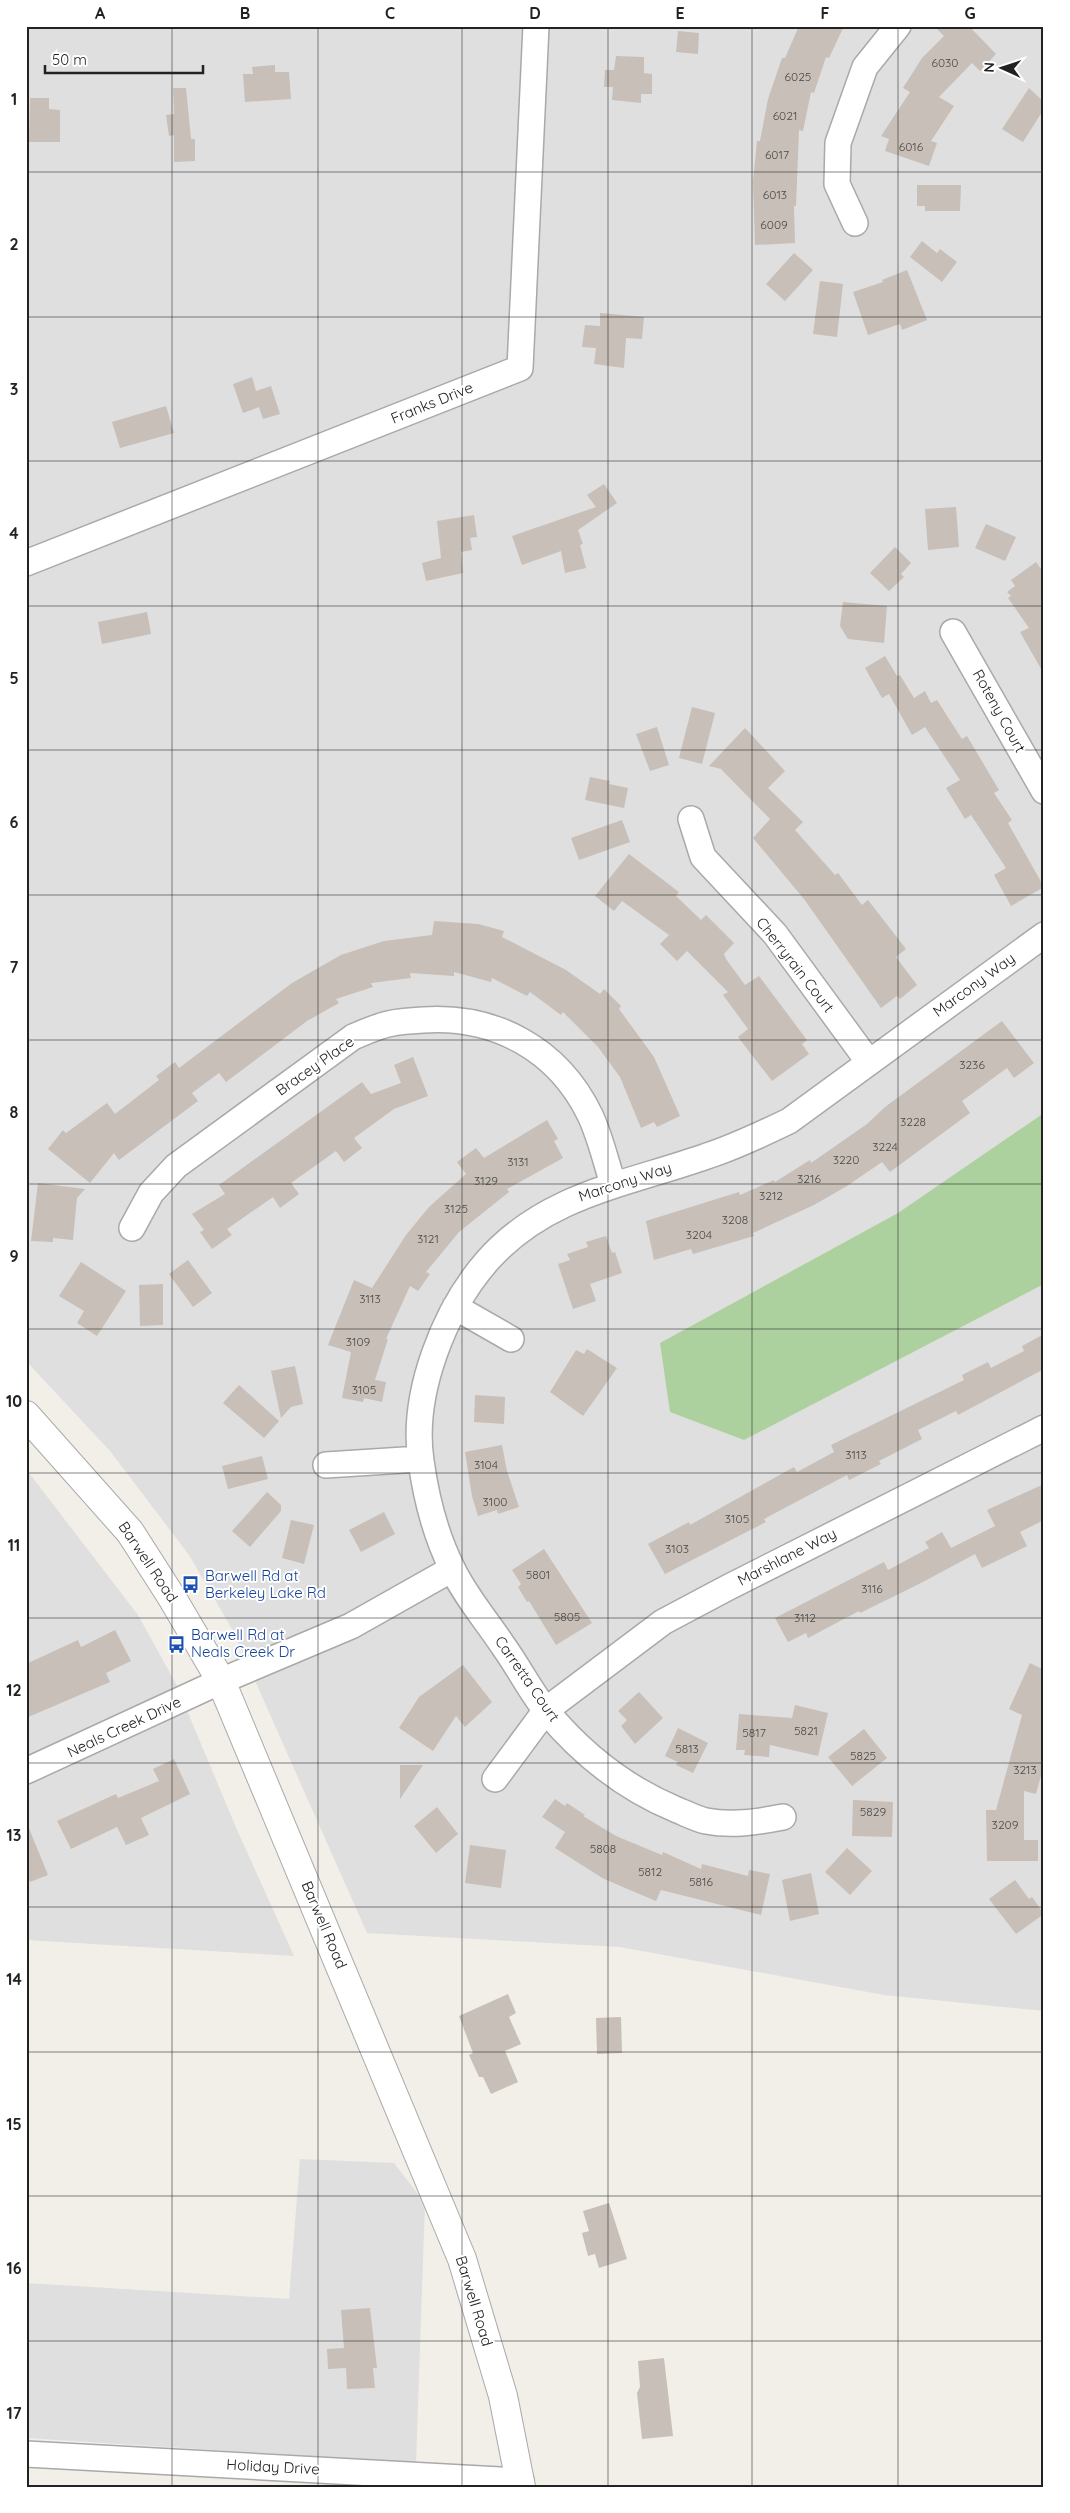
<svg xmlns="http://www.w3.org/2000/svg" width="1070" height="2513" viewBox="0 0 1070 2513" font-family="Quicksand,sans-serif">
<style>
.residential{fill:#e0dfdf}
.forest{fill:#add19e}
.building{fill:#c7bfb8}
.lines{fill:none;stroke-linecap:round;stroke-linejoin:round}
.minor-casing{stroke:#a9a9a9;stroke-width:28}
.tertiary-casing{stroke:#a9a9a9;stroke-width:30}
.minor{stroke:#fff;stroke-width:25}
.tertiary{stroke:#fff;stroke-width:28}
.grid{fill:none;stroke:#222;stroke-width:1;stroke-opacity:0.55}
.labels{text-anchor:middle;stroke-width:4;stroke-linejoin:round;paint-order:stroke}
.number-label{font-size:12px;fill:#4b4948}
.street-label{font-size:15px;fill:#222;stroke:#fff}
.transit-label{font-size:15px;fill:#164399;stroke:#fff;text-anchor:start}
.neatline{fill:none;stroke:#222;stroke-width:2}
.grid-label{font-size:16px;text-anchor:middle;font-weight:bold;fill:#222}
</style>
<rect width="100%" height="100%" fill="#f2efe9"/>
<path class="residential" d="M26,26h1018v1985l-160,-16 -264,-48 -253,-14 -135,-304 -43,-74 -79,-104 -84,-90z
M26,1469l112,146 37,67 63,150 56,124 -268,-16z
M300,2159l94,4 31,40 -9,260 -390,-25v-155l263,16z"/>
<path class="forest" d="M1044,1113v171l-300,156 -74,-28 -10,-69 238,-130z"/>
<path class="building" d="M799,26h45l-15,32 -3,-1 -12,36 -3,-1 -8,39 -4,-1 -3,76h-2l1,37 -40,2 -2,-63 4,-41h3l8,-42 14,-41h3z
M934,26h35l27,28 -16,17 -8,-8 -33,34 15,9 -23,35 6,2 -8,23 -44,-15 4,-12 -8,-3 29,-44 -7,-4 19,-30 22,-22z
M678,31l21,2 -1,21 -22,-2z
M616,56l28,1v16l8,1v20h-11v9l-29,-3 1,-13h-9l1,-17h9z
M275,65v7h14l2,27 -46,3 -2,-28h10l-1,-7z
M173,88h13l5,51h4v22l-21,1v-27l-5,1 -3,-21 8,-1z
M1029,88l15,14v7l-21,33 -21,-13z
M30,98h19v11l11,1v32h-31z
M917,185h44l-1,26h-35v-5h-8z
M922,241l15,12 3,-4 17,13 -15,20 -32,-25z
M794,253l19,17 -28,31 -19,-17z
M907,270l20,50 -25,10 -2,-6 -32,11 -15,-43 30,-10 -1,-2z
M820,281l23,3 -6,53 -24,-3z
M600,313l44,4 -2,22 -16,-1 -2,30 -30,-4 2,-16 -14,-1 3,-22 15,1z
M252,377l4,14 15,-5 9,28 -17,5 -4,-12 -16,6 -10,-29z
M166,406l8,27 -54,15 -8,-26z
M604,484l13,19 -39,27 5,14 -3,1 6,23 -21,5 -4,-22 -39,14 -10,-29 84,-29 -9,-12z
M956,507l3,40 -31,3 -3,-41z
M474,515l3,22 -7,1 2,12 -11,2 2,21 -37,8 -4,-18 19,-5 -4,-37z
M986,524l30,13 -11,24 -30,-13z
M895,547l16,16 -10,11 3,3 -15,14 -19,-18z
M1036,562l8,11v101l-24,-42 9,-4 -21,-30 3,-2 -4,-4 8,-6 -4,-6z
M843,602l44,4 -3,37 -36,-4 -8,-13z
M147,612l4,22 -49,10 -4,-22z
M885,656l12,20 3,-1 14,23 11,-7 6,12 6,-3 25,39 5,-3 32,54 -5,3 18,27 -4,3 5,9 31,55 -33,19 -17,-31 12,-7 -35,-53 -6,4 -19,-31 14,-8 -35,-53 -13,8 -23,-41 -7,4 -17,-30z
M692,707l23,6 -13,51 -23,-6z
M657,727l12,38 -19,6 -14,-37z
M745,728l40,43 -17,17 35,34 -8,8 40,45 3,-2 24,32 6,-5 38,49 -10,8 21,28 -17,14 -3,-3 -16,12 -77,-109 -51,-61 17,-19 -49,-50 -12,-3z
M590,777l20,4 -1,3 19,4 -4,20 -39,-8z
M622,820l8,22 -51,18 -8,-22z
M629,854l50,38 -3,4 25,24 5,-5 28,28 -10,11 2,5 19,26 14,-9 48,64 -5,4 7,10 -37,27 -34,-44 10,-8 -25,-34 5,-3 -41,-41 -10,10 -17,-17 9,-9 -47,-34 -8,10 -19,-15z
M434,921l44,3 26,7 -2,6 64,33 34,24 4,-5 17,17 -2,3 35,48 26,59 -23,11 -3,-5 -13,6 -21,-51 -22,-30 -35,-35 -2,3 -31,-23 -3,4 -35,-18 -1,4 -37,-10v4l-44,-3 1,5 -40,5 2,4 -37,12 3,4 -32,18 -81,61 -7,-9 -27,20 6,8 -79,59 -5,-7 -24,30 -42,-34 15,-19 3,3 41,-30 8,11 44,-34 -3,-4 19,-14 4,6 113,-85 49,-28 43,-14 48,-6z
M1002,1021l32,42 -20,15 -7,-10 -45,33 8,12 -80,59 -8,-10 -35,24 -33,19 -61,28 1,3 -61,18 -2,-5 -37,11 -8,-39 93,-29 1,3 34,-15 1,2 35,-22 1,3 56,-39 18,-17z
M413,1057l15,39 -34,13 -40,29 8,10 -18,14 -8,-11 -45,32 8,11 -19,14 -7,-11 -46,32 5,6 -20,14 -12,-17 4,-2 -12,-16 33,-20 -6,-9 143,-103 9,12 30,-11 -7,-18z
M547,1120l11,19 -4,2 9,17 -56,31 2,3 -50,40 -33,40 4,2 -12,17 -8,-5 -24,53h2l-13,41 11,2 -4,20 -18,-4 -1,4 -21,-4 9,-46 -23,-7 26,-65 18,8 34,-53 23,-28 37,-33 -9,-12 19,-14 8,10z
M38,1183l47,6 -8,9 -4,42 -20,-2v4l-22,-1z
M606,1236l6,17 3,-1 7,21 -32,11 6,17 -23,8 -15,-45 12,-4 -3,-6 21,-7 -2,-5z
M188,1260l24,33 -19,14 -24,-33z
M81,1262l45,29 -29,45 -20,-13 7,-12 -25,-15z
M163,1284v41l-23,1 -1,-41z
M1044,1334v35l-86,46 -2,-4 -38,19 4,9 -43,22 2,3 -32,16 -2,-5 -83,44 2,3 -101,52 -17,-30 41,-22 1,3 104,-58 3,5 37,-20 -3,-7 133,-65 -2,-5 26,-13 3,6 33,-17 -2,-5z
M587,1349l30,19 -34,48 -33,-24 26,-42 8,4z
M295,1366l8,38 -12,3 -10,11 -10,-47z
M239,1385l40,36 -15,17 -41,-35z
M475,1395l30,2 -1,27 -30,-2z
M502,1445l5,26 12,36 -21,7 -1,-4 -19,6 -6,-20 -7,-44z
M262,1456l6,23 -40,10 -6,-23z
M1044,1484v36l-24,12 7,14 -45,22 -7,-14 -56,30 -59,29 -1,-2 -51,27 -2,-5 -18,9 -13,-24 109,-56 4,8 41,-22 -4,-6 17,-10 9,16 44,-22 -8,-16z
M267,1492l14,13v6l-31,36 -18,-16z
M384,1512l11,22 -34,18 -12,-22z
M291,1520l23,5 -10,39 -22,-6z
M544,1549l48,74 -36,22 -27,-44 -2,1 -9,-15 3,-3 -9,-14z
M115,1630l16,31 -25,12 4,9 -84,36v-54l52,-24 3,7z
M1030,1663l14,7v95l-8,29 -12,-3v49h14v21h-51l-1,-51h10l26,-95 -13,-6z
M463,1665l29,37 -27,25 -9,-11 -23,35 -34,-23 20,-31z
M639,1692l24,26 -28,26 -14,-18 6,-6 -9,-9z
M795,1705l33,8 -10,43 -48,-11 -1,12 -25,-2 1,-5h-9l3,-36 53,4z
M678,1728l30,15 -15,30 -17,-8 2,-3 -13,-6z
M864,1729l23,29 -35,28 -24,-29z
M174,1759l16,35 -49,24 8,17 -23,10 -9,-18 -46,22 -14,-28 59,-27 2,4 41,-17 -6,-12z
M400,1765h23l-23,34z
M555,1799l10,7 2,-3 18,12 -2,1 33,20 46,19 1,-3 38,17 1,-5 46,12 1,-6 21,4 -9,41 -100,-25 -5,11 -52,-22 -49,-31 10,-16 -23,-15z
M853,1800l40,2 -1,35 -40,-1z
M437,1807l21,27 -22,19 -22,-27z
M26,1821l22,54 -18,7 -4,-9z
M470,1845l36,5 -5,38 -36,-5z
M847,1848l25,23 -22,24 -25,-23z
M811,1873l8,41 -29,7 -8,-41z
M1015,1880l14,19 3,-2 12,17 -28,20 -27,-35z
M508,1994l8,19 -7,4 12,27 -16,7 13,31 -27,12 -8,-17h-4l-10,-22 4,-2 -14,-37z
M621,2017l1,36 -25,1 -1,-36z
M609,2203l18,56 -28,9 -4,-14 -7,2 -6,-23 7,-2 -6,-20z
M370,2308l7,60h-4l2,20 -28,1 -1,-21 -18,1 -1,-20 17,-1 -3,-38z
M664,2358l9,78 -31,3 -5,-46 3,-6 -2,-26z"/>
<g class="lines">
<defs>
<path id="minor" d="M855,223l-18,-39 1,-41 27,-76 33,-41
M26,563l494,-195 16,-342
M953,632l91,159
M691,819l12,38 72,77 93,127
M132,1228l19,-35 25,-27 177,-129c9,-4 19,-8 28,-11 13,-5 28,-5 42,-6 72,-5 135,29 167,95 10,21 16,47 23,69
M455,1307l56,32
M326,1465l94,-6
M26,1771l195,-90 130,-55 101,-57
M495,1779l51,-69 117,-88 64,-34 317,-160
M783,1817c-26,5 -51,9 -77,4 -10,-2 -21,-8 -31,-12 -50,-21 -93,-55 -128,-97 -16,-20 -28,-44 -43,-65 -17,-26 -39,-51 -52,-79 -16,-32 -26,-71 -31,-107 -10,-67 23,-151 67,-201 59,-66 140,-76 219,-104 28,-9 55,-22 82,-35l255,-186
M26,2454l495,27"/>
<path id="tertiary" d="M26,1415l104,117 41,64 50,85 241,578 41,137 18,91"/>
</defs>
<use href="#minor" class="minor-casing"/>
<use href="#tertiary" class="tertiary-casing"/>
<use href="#minor" class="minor"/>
<use href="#tertiary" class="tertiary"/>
</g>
<path class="grid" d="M172,26v2461M318,26v2461M462,26v2461M608,26v2461M752,26v2461M898,26v2461M26,172h1018M26,317h1018M26,461h1018M26,606h1018M26,750h1018M26,895h1018M26,1040h1018M26,1184h1018M26,1329h1018M26,1473h1018M26,1618h1018M26,1763h1018M26,1907h1018M26,2052h1018M26,2196h1018M26,2341h1018"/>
<defs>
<symbol id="bus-bare" viewBox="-9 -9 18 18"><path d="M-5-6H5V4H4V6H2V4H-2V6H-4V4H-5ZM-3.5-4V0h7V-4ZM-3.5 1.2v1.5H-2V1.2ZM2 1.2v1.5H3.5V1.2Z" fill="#1a4fb4" stroke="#fff" stroke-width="2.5" paint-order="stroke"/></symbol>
</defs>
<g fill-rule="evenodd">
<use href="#bus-bare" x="178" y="1572" width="25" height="25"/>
<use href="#bus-bare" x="164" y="1632" width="25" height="25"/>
</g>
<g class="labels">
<g class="number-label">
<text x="945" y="67">6030</text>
<text x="798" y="81">6025</text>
<text x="785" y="120">6021</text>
<text x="911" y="151">6016</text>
<text x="777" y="159">6017</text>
<text x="775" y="199">6013</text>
<text x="774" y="229">6009</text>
<text x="972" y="1069">3236</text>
<text x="913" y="1126">3228</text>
<text x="885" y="1151">3224</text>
<text x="846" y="1164">3220</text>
<text x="518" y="1166">3131</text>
<text x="809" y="1183">3216</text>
<text x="486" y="1185">3129</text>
<text x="771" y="1200">3212</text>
<text x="456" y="1213">3125</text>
<text x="735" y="1224">3208</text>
<text x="699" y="1239">3204</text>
<text x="428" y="1243">3121</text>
<text x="370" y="1303">3113</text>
<text x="358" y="1346">3109</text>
<text x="364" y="1394">3105</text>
<text x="856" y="1459">3113</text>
<text x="486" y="1469">3104</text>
<text x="495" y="1506">3100</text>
<text x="737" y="1523">3105</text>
<text x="677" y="1553">3103</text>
<text x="538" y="1579">5801</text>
<text x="872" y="1593">3116</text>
<text x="567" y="1621">5805</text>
<text x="805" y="1622">3112</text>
<text x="806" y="1735">5821</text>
<text x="754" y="1737">5817</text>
<text x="687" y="1753">5813</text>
<text x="863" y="1760">5825</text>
<text x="1025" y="1774">3213</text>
<text x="873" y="1816">5829</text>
<text x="1005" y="1829">3209</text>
<text x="603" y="1853">5808</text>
<text x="650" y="1876">5812</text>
<text x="701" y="1886">5816</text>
</g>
<g class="street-label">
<text transform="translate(432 403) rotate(-22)" y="5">Franks Drive</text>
<text transform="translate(999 711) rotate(61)" y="5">Roteny Court</text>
<text transform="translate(795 965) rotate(52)" y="5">Cherryrain Court</text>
<text transform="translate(974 985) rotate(-36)" y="5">Marcony Way</text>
<text transform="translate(315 1066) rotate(-35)" y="5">Bracey Place</text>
<text transform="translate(625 1182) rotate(-18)" y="5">Marcony Way</text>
<text transform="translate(787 1557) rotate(-27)" y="5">Marshlane Way</text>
<text transform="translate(148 1562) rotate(56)" y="5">Barwell Road</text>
<text transform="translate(527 1679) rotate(55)" y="5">Carretta Court</text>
<text transform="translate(124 1727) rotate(-25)" y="5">Neals Creek Drive</text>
<text transform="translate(324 1925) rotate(67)" y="5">Barwell Road</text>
<text transform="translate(474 2301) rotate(73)" y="5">Barwell Road</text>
<text transform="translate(273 2467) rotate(3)" y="5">Holiday Drive</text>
</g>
<g class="transit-label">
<text x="205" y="1581">Barwell Rd at<tspan x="205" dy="17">Berkeley Lake Rd</tspan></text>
<text x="191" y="1640">Barwell Rd at<tspan x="191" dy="17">Neals Creek Dr</tspan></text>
</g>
</g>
<rect width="1070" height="2513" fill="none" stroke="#ffffff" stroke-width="55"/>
<g transform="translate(1002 68) rotate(273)" stroke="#ffffff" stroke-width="4" paint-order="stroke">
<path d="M0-4L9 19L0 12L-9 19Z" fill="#222222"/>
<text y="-8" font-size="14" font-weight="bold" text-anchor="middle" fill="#222222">N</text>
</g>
<path d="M45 65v8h158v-8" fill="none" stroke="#222222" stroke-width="2.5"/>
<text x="52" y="65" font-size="15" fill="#222222" stroke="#ffffff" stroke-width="4" paint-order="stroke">50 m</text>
<rect x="28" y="28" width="1014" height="2458" class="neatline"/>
<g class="grid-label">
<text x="100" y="19">A</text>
<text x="245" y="19">B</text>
<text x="390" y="19">C</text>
<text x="535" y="19">D</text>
<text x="680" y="19">E</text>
<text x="825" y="19">F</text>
<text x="970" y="19">G</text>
<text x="14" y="105">1</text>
<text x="14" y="250">2</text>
<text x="14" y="395">3</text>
<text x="14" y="539">4</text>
<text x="14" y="684">5</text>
<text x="14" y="828">6</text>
<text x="14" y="973">7</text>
<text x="14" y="1118">8</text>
<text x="14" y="1262">9</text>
<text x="14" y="1407">10</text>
<text x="14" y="1551">11</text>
<text x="14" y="1696">12</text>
<text x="14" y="1841">13</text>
<text x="14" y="1985">14</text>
<text x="14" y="2130">15</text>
<text x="14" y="2274">16</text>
<text x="14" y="2419">17</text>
</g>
</svg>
